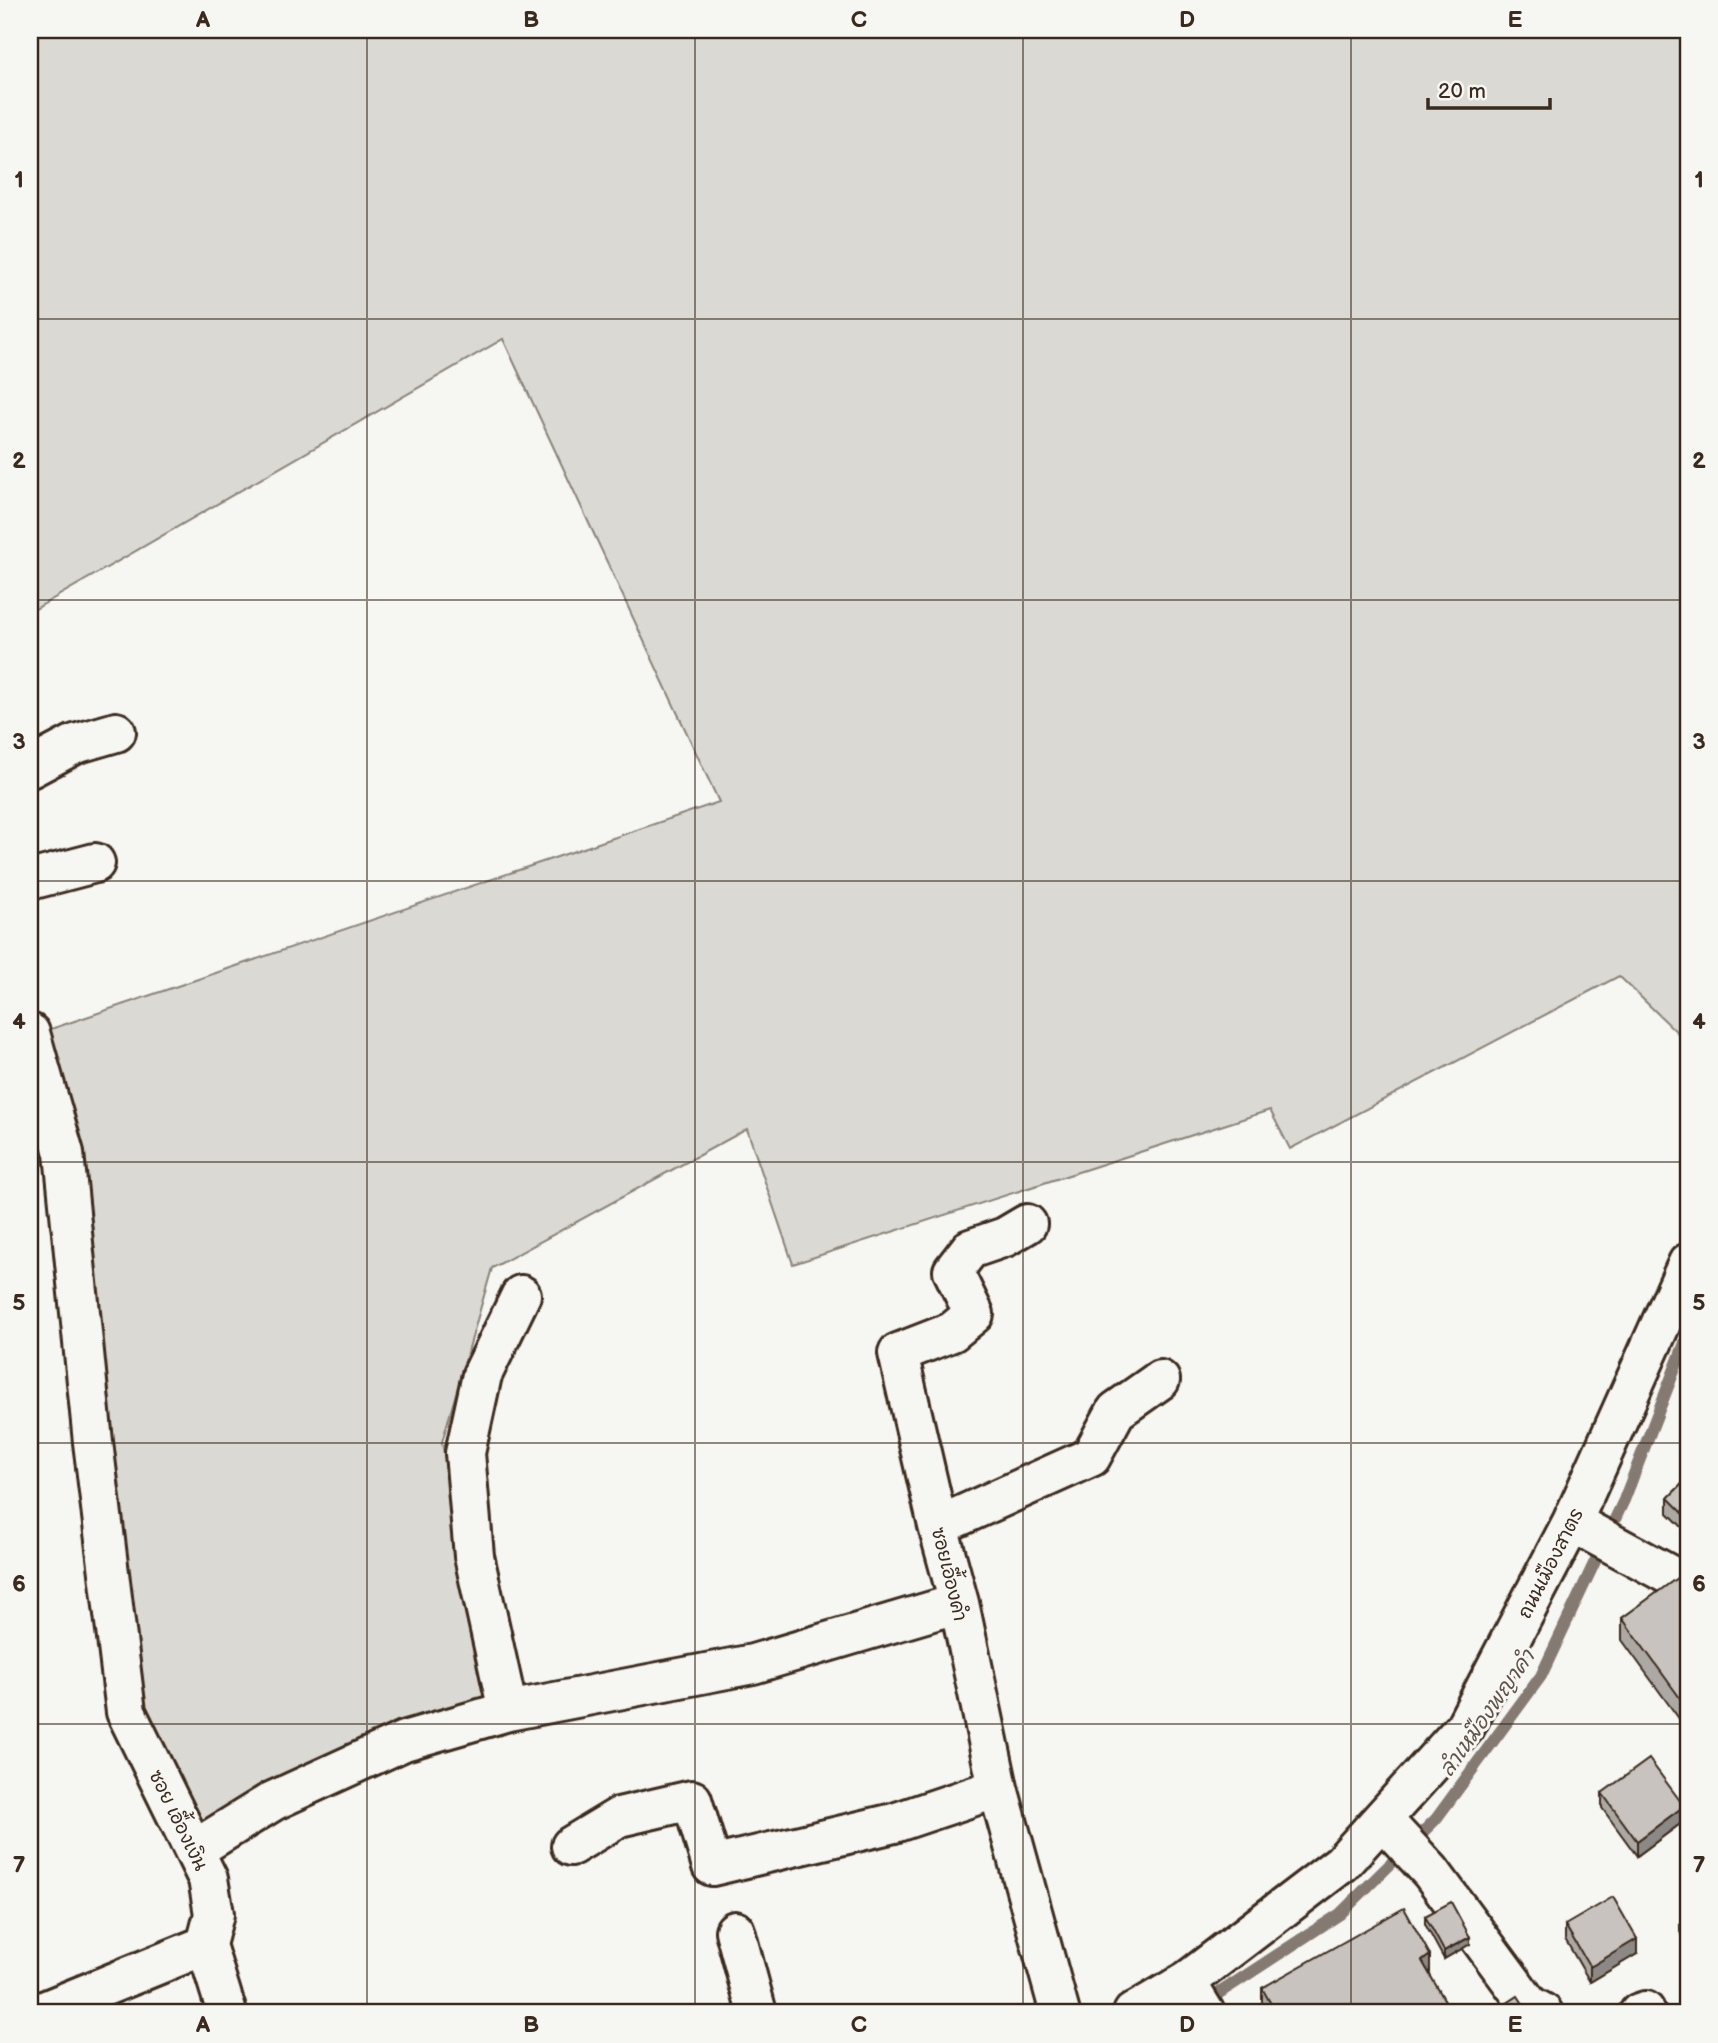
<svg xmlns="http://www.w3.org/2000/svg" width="1718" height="2043" viewBox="0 0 1718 2043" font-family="'Balsamiq Sans','Playpen Sans Thai',sans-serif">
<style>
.green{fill:#dad9d3;stroke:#8a8278;stroke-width:2}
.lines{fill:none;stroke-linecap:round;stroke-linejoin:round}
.stream{stroke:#857a71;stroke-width:12}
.minor-casing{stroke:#3b2a1e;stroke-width:44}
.minor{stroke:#f6f6f2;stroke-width:38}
.wall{fill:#aca8a3;stroke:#3b2a1e;stroke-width:2}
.shaded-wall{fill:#8c8885;stroke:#3b2a1e;stroke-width:2}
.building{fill:#c8c3be;stroke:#3b2a1e;stroke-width:2}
.grid{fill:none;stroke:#3b2a1e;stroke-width:2;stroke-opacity:0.55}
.labels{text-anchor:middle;stroke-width:6;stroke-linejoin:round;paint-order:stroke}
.street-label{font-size:19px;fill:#3b2a1e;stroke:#f6f6f2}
.water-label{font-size:21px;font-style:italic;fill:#605248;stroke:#f6f6f2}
.neatline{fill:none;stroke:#3b2a1e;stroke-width:2.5}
.grid-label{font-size:23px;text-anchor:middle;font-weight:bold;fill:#3b2a1e}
</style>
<rect width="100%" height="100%" fill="#f6f6f2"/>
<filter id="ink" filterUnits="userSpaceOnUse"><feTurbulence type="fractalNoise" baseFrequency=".0143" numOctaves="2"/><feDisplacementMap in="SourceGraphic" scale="14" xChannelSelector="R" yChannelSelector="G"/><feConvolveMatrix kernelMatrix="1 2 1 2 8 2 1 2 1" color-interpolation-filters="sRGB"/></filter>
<g filter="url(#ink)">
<path class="green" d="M30,30h1658v1013l-69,-67 -329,173 -20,-39 -477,154 -46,-135 -255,139 -50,174 45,258 -132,41 -155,88 -62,-124 -90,-675 671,-228 -216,-463 -473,273z"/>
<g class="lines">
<path class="stream" d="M1204,2003l136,-89 96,-95 105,-143 83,-176 64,-165"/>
<defs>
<path id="minor" d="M30,768l45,-24 41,-12
M30,880l65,-17
M30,1033l34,120 29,289 33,270 82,167 6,35 -8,31 21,68
M1027,1224l-22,13 -35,12 -17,22 21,43 -22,18 -54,21 40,173 21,77 39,185 62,225
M1572,1522l116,63
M938,1526l153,-69 25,-46 44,-31
M508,1711l-34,-155 -9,-103 17,-78 39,-80
M1382,1819l49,53 98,133 14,8
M571,1846l48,-29 73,-17 20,66 182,-43 104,-35
M194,1850l79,-49 131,-60 104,-30 245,-47 206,-61
M735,1931l22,82
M1186,1982l19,31
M39,2013l167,-68
M1133,2013l53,-31 156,-119 123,-136 107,-205 116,-259
M1639,2013l6,-2"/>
</defs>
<use href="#minor" class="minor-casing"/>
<use href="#minor" class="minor"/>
</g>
<path class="wall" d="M1688,1478v55l-20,-20v-15z
M1688,1571v160l-66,-91v-22z
M1602,1793l82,28 -47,35 -35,-48z
M1425,1916l45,28 -26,15 -19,-35z
M1688,1919v24l-8,-11v-7z
M1565,1925l72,29 -47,28 -25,-43z
M1430,1976l22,37h-188l-2,-3v-22z
M1681,1995l7,18h-5l-2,-3z"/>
<path class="shaded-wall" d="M1684,1806v15l-47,35v-15z
M1470,1937v7l-26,15v-8z
M1637,1939v15l-47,28v-15z
M1430,1955v22l-8,-16z"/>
<path class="building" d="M1688,1478v40l-20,-20z
M1688,1570v139l-66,-91z
M1649,1759l35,47 -47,35 -35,-48z
M1613,1897l24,42 -47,28 -25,-42z
M1451,1902l19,35 -26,14 -19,-35z
M1404,1908l26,47 -8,6 30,52h-176l-14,-25z
M1688,1919v17l-8,-11z
M1688,1992v21l-7,-18z
M1518,1996l11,17h-37z"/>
</g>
<path class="grid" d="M367,30v1983M695,30v1983M1023,30v1983M1351,30v1983M30,319h1658M30,600h1658M30,881h1658M30,1162h1658M30,1443h1658M30,1724h1658"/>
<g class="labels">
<g class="street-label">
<text transform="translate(1550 1563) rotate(-63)" y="7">ถนนเมืองสาตร</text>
<text transform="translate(950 1574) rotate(76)" y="7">ซอยเอื้องคำ</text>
<text transform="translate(179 1820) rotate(64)" y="7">ซอย เอื้องเงิน</text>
</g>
<g class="water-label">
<text transform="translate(1487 1713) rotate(-55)" y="7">ลำเหมืองพญาคำ</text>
</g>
</g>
<rect width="1718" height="2043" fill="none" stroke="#f6f6f2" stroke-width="77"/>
<path d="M1428 98v10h122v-10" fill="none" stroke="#3b2a1e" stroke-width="3.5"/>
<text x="1438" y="98" font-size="21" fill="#3b2a1e" stroke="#f6f6f2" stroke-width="5" paint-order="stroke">20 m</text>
<rect x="38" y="38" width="1642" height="1966" class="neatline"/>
<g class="grid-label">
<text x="203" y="27">A</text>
<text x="531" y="27">B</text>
<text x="859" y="27">C</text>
<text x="1187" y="27">D</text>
<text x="1515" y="27">E</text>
<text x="19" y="187">1</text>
<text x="1699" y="187">1</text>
<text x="19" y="468">2</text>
<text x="1699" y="468">2</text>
<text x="19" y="749">3</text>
<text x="1699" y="749">3</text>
<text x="19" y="1029">4</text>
<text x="1699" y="1029">4</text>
<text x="19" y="1310">5</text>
<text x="1699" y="1310">5</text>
<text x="19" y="1591">6</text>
<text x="1699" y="1591">6</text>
<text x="19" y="1872">7</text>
<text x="1699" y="1872">7</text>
<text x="203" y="2032">A</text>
<text x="531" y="2032">B</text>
<text x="859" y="2032">C</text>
<text x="1187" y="2032">D</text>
<text x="1515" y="2032">E</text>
</g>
</svg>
